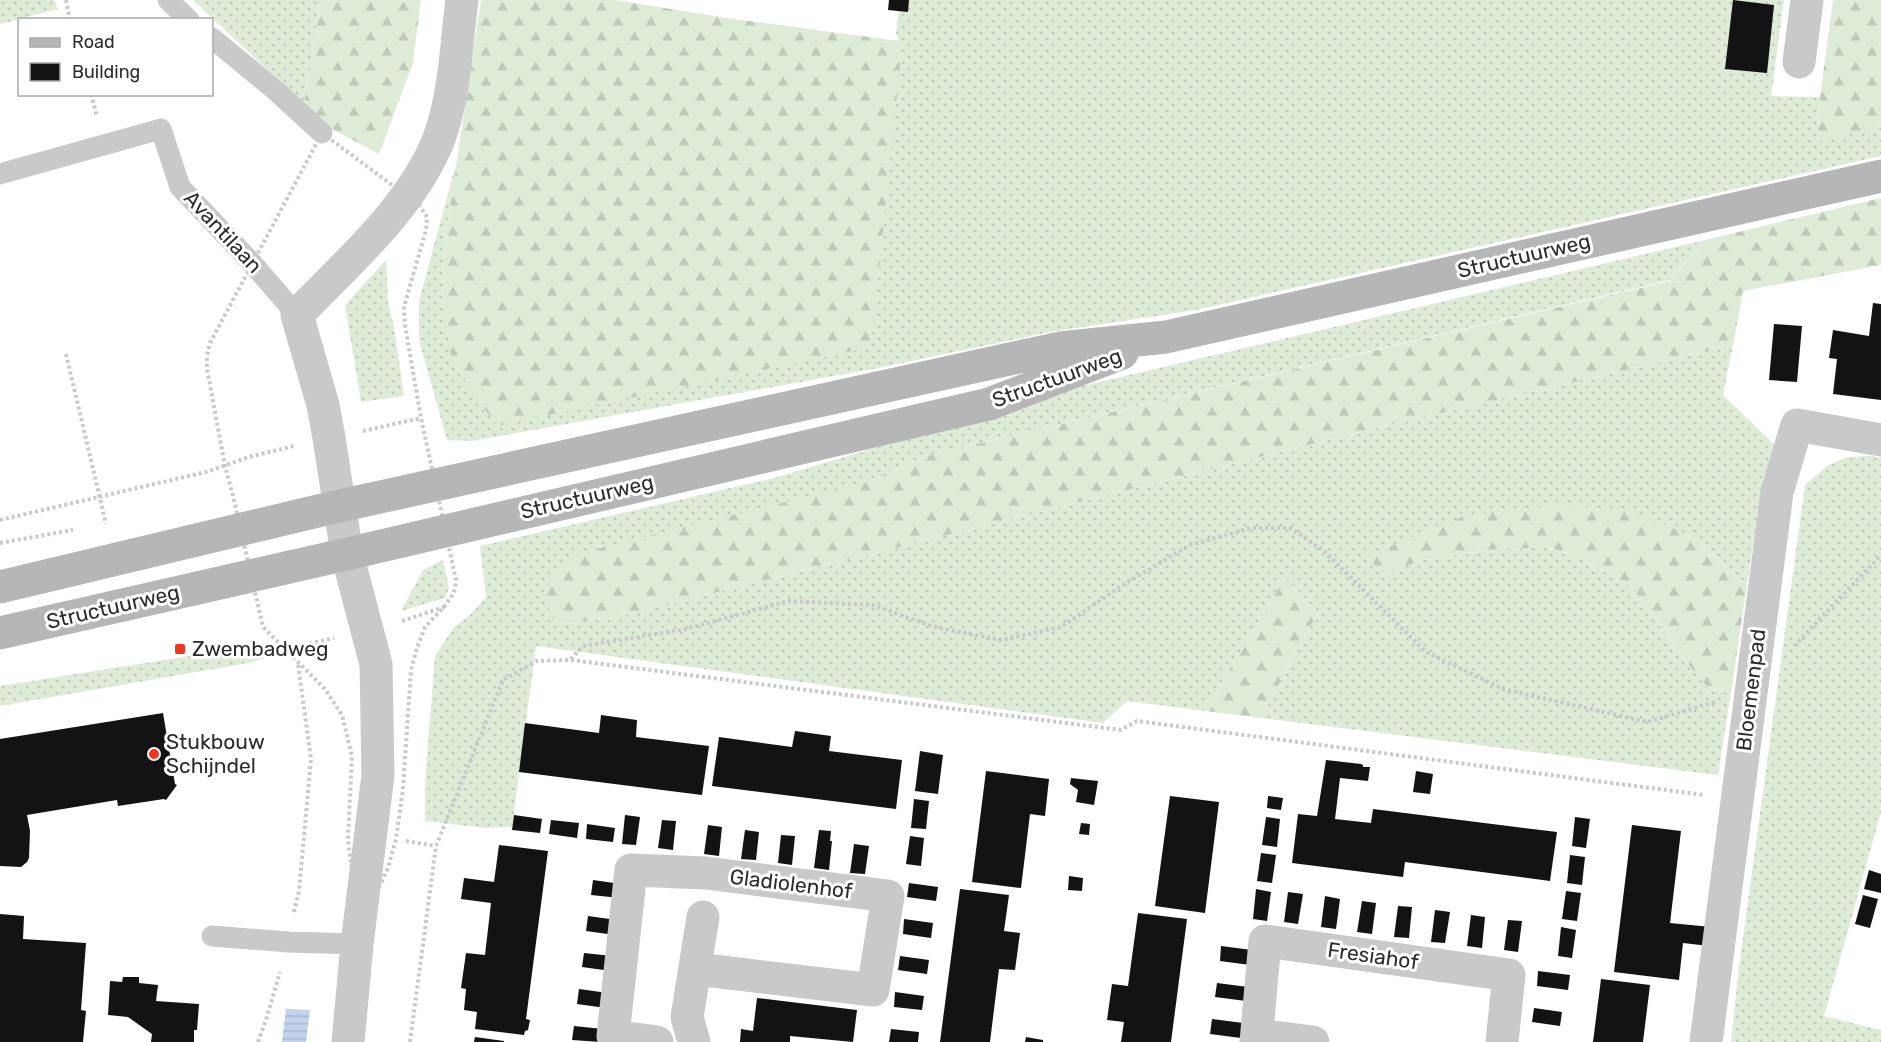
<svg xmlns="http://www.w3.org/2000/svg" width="1881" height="1042" viewBox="0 0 1881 1042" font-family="Rubik,sans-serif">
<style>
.grass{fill:url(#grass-dots)}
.forest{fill:url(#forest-firs)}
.water{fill:url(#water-rules)}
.building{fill:#131313}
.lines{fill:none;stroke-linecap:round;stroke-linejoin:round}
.path{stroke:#c9c9c9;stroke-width:4;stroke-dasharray:3 3;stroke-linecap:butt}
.lane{stroke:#c9c9c9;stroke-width:21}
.street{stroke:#c9c9c9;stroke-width:33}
.secondary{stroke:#b6b6b6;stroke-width:33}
.poi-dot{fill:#ef3621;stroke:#fff;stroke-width:2}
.labels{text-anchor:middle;stroke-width:6;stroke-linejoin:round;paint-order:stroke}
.street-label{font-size:21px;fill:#2c2c2c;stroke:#fff}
.poi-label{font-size:21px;fill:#2c2c2c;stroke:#fff;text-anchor:start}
</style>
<defs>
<pattern id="grass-dots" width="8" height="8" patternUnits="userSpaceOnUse" patternTransform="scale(1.5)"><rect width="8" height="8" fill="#deebd7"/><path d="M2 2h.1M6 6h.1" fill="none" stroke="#bfcab9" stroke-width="1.8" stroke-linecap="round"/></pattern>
<pattern id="forest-firs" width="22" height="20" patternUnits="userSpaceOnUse" patternTransform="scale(1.5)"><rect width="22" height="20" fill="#deebd7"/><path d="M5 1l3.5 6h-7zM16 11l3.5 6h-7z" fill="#bfcab9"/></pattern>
<pattern id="water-rules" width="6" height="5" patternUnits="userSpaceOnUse" patternTransform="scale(1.5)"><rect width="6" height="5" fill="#c2d4ec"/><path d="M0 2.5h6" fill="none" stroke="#a7b6cb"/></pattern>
</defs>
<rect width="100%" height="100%" fill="#fff"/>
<path class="grass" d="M0,0h55l2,9 -57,15z
M193,0h128l-17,104z
M900,0h884l-13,96 49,1 -3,44 64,-14v29l-685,154 -146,22 -177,37 -401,72 -25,-1 -28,-100v-39l37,-137 -11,75 -3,67 460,-257 -6,-16z
M1705,240l-35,40 -745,176 -372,164 14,4 50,-7 752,-187 364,-85 -10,50 53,51 -13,34 -16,105 -58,-50 -222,-20 -84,63 35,-17 70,-11 59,-3 38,13 46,26 45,63 32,39 23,5 -13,82 -457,-57 57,-106 -33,-35 -80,134 -78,-10 -24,22 -567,-77 -24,181 -26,1 -61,-7v-37l10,-128 19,-29 16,-12 16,-18 -6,-51 294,-68 304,-91z
M386,260l2,43 6,24 10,69 -43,6 -16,-97z
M1872,456l9,2v354l-57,204 57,14v12h-150l8,-75 66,-482 22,-19 20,-9z
M443,560l6,28 -4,10 -44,13 22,-41z
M253,646l20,10 -25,7 -248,43v-20z"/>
<path class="forest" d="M321,0h100l-8,63 -34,91 -47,-25 -28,-25z
M481,0h134l112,18 172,23 3,7 -31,299 -374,79 -44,-61 -11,-59 3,-67z
M1833,0h48v127l-64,15 3,-45z
M1881,198v67l-138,26 -10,54 -364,85 -752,187 -50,7 -14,-4 -8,-21 7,-27 28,-19 286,-71 59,-26 745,-175 35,-41z
M1556,505l73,5 60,25 58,50 -16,108 -23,-5 -32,-39 -45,-63 -46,-26 -37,-13 -60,3 -70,11 -35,17 -15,-23 99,-40z
M1285,577l33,35 -57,106 -56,-7z"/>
<path class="water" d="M286,1009l24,1 -4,32h-24z"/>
<path class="building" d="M889,0h20l-1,12 -20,-2z
M1733,0l41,5 -7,68 -42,-4z
M1873,303l8,1v96l-48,-6 4,-35 -8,-1 4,-28 36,6z
M1774,324l28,2 -5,56 -28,-2z
M163,713l12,71 2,1 -11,15 -2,-1 -46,7 -1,-6 -90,15 3,16 -1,27 -2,4 -6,5 -21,-1v-127z
M601,715l36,5 -1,17 73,9 -7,49 -183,-23 6,-49 74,10z
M795,731l36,5 -2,15 73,9 -6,49 -184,-23 7,-49 73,10z
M920,751l23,4 -5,39 -23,-3z
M1326,760l35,4 2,1v2h7l-2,14 -28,-3 -5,41 36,4 2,-14 184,23 -7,49 -145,-19 -2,15 -111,-14 6,-49 19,2z
M986,771l63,8 -4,37 -15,-2 -9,74 -49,-6z
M1416,771l17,3 -3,20 -17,-2z
M1071,778l27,3 -4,24 -18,-3 2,-12 -8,-6z
M1170,796l49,6 -14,111 -50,-7z
M1268,796l15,2 -2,12 -14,-2z
M914,799l15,2 -3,28 -15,-1z
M514,815l28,4 -2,14 -28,-3z
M625,815l15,2 -4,28 -14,-1z
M1266,817l14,2 -3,28 -15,-2z
M1575,817l15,2 -4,29 -14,-2z
M551,820l28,3 -2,15 -28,-4z
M662,820l14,1 -3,29 -15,-2z
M1081,823l9,1 -1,11 -10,-1z
M587,824l28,4 -2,14 -27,-3z
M708,825l14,2 -3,29 -15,-2z
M1632,825l49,6 -11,92 41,4 -2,19 -26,-3 -4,37 -65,-8z
M745,830l14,2 -3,28 -15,-1z
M819,830l12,1 -1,10h2l-3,29 -15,-2z
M781,835l14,1 -3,29 -14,-2z
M910,836l14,2 -3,28 -15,-2z
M854,844l15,2 -4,28 -15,-1z
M499,845l49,6 -22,168 4,1 -2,10 -3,1 -1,4 -49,-6 2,-17 -13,-2 2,-21 -5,-1 5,-35 19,2 6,-52 -30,-4 3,-21 30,4z
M1261,853l15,2 -4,28 -15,-2z
M1570,855l15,2 -3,28 -15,-2z
M1869,870l12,4v19l-17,-4z
M1069,876l14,2 -1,13 -14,-1z
M593,880l28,4 -1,14 -29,-3z
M909,883l29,4 -2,14 -29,-4z
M960,889l49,6 -5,36 16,2 -5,37 -16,-1 -9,73h-50z
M1256,889l15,3 -4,29 -14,-2z
M1566,891l15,2 -4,28 -15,-2z
M1288,892l15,2 -5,30 -14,-2z
M1863,895l15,4 -8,29 -15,-4z
M1325,896l15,3 -4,30 -15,-2z
M1362,901l14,2 -4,31 -15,-2z
M1398,906l14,1 -3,31 -15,-1z
M1435,910l15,2 -5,31 -14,-1z
M1138,913l49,6 -16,123h-50l3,-20 -17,-2 5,-36 16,2z
M0,914l24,2 -1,23 63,4 -5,67 5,1 -3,31h-83z
M1471,915l14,2 -3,31 -15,-2z
M588,916l29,4 -2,15 -29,-4z
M904,919l29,4 -2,15 -28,-4z
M1508,920l14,1 -4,31 -14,-2z
M1561,927l15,3 -4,28 -14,-2z
M1221,946l31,4 -2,15 -30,-4z
M584,953l28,3 -1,15 -29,-4z
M900,956l29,4 -2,14 -29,-4z
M1538,971l32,4 -2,15 -31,-4z
M123,977h16v6l19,2 -2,16 43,3 -2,26h-3v12h-43l1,-8 -24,-17 -20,-2 2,-34 12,1z
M1601,979l49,6 -7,57h-50z
M1217,983l31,4 -2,14 -31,-4z
M579,989l29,4 -2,15 -29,-4z
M895,992l29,4 -2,14 -28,-3z
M757,998l100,12 -4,32 -63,-6v6h-50l1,-13 12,2z
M1534,1008l28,4 -2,14 -28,-4z
M1212,1019l31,4 -2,15 -31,-4z
M574,1026l29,3 -2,13 -29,-2z
M891,1029l28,3 -1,10h-29z
M475,1037l29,4v1h-30z
M1026,1037l17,3v2h-18z"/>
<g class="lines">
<path class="path" d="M66,0l4,20
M91,94l6,23
M322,133l97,72 8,12 -1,13 -22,77 1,18 16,93 35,162 -2,13 -10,14 -19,20 -8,21 -6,22 -8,119 -7,50 -8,29 -29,63 -11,-92 4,-83 -10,-41 -17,-26 -62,-62 -30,-131 -8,-30 -18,-97v-13l3,-13z
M66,354l40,170
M363,431l58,-13
M0,520l206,-48 43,-15 45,-11
M0,543l73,-13
M402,621l42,-14
M1794,646l87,-91
M286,649l48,-11
M571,660l550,70 16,-9 567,74
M406,841l30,5
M294,912l5,-21 12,-132 -13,-95
M258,1042l8,-22 14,-48
M410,1042l26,-196 67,-166 33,-19 34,-1 13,-14 103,-17 103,-28 84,4 61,22 67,13 60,-13 62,-42 67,-40 61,-17h39l34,23 102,101 77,37 144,33 68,-20"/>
<path class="lane" d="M168,0l21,20
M212,38l63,52 47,43
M0,174l161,-45 19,58 72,76 45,52
M212,936l77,6 68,2"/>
<path class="street" d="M1799,62l8,-62
M1257,1035l56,7
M348,1042l9,-98 21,-169 -2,-111 -29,-110 -18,-116 -6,-33 -26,-90c50,-52 114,-107 141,-174 17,-44 18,-95 24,-141
M657,1042l-44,-6 18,-166 75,3 182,23 -15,94 -177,-21
M694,1042l-7,-25 16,-100
M1256,1042l9,-101 244,34 -7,67
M1706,1042l71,-550 20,-67 84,15"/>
<path class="secondary" d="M0,587l339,-81 721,-158 106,-11 715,-161
M0,633l347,-79 642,-150 133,-51"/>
</g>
<g class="poi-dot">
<rect x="174" y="643" width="12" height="12" rx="3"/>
<circle cx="154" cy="754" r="6"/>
</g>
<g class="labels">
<g class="street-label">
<text transform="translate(223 232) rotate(47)" y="7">Avantilaan</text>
<text transform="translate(1524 256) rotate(-13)" y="7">Structuurweg</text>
<text transform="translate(1057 378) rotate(-20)" y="7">Structuurweg</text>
<text transform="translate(587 497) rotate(-13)" y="7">Structuurweg</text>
<text transform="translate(113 607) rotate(-13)" y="7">Structuurweg</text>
<text transform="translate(1751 690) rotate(-83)" y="7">Bloemenpad</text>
<text transform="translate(791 884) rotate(7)" y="7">Gladiolenhof</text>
<text transform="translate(1373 956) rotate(8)" y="7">Fresiahof</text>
</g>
<g class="poi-label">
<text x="192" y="656">Zwembadweg</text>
<text x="166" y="749">Stukbouw<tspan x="166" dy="24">Schijndel</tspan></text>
</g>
</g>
<rect x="18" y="18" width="195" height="78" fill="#ffffff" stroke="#ababab" stroke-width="1.5"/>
<rect x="30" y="38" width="30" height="9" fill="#b6b6b6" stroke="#ababab" stroke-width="1.5"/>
<text x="72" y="48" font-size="18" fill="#2c2c2c">Road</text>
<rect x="30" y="63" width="30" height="18" fill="#131313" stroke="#ababab" stroke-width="1.5"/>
<text x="72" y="78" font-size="18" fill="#2c2c2c">Building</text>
</svg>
